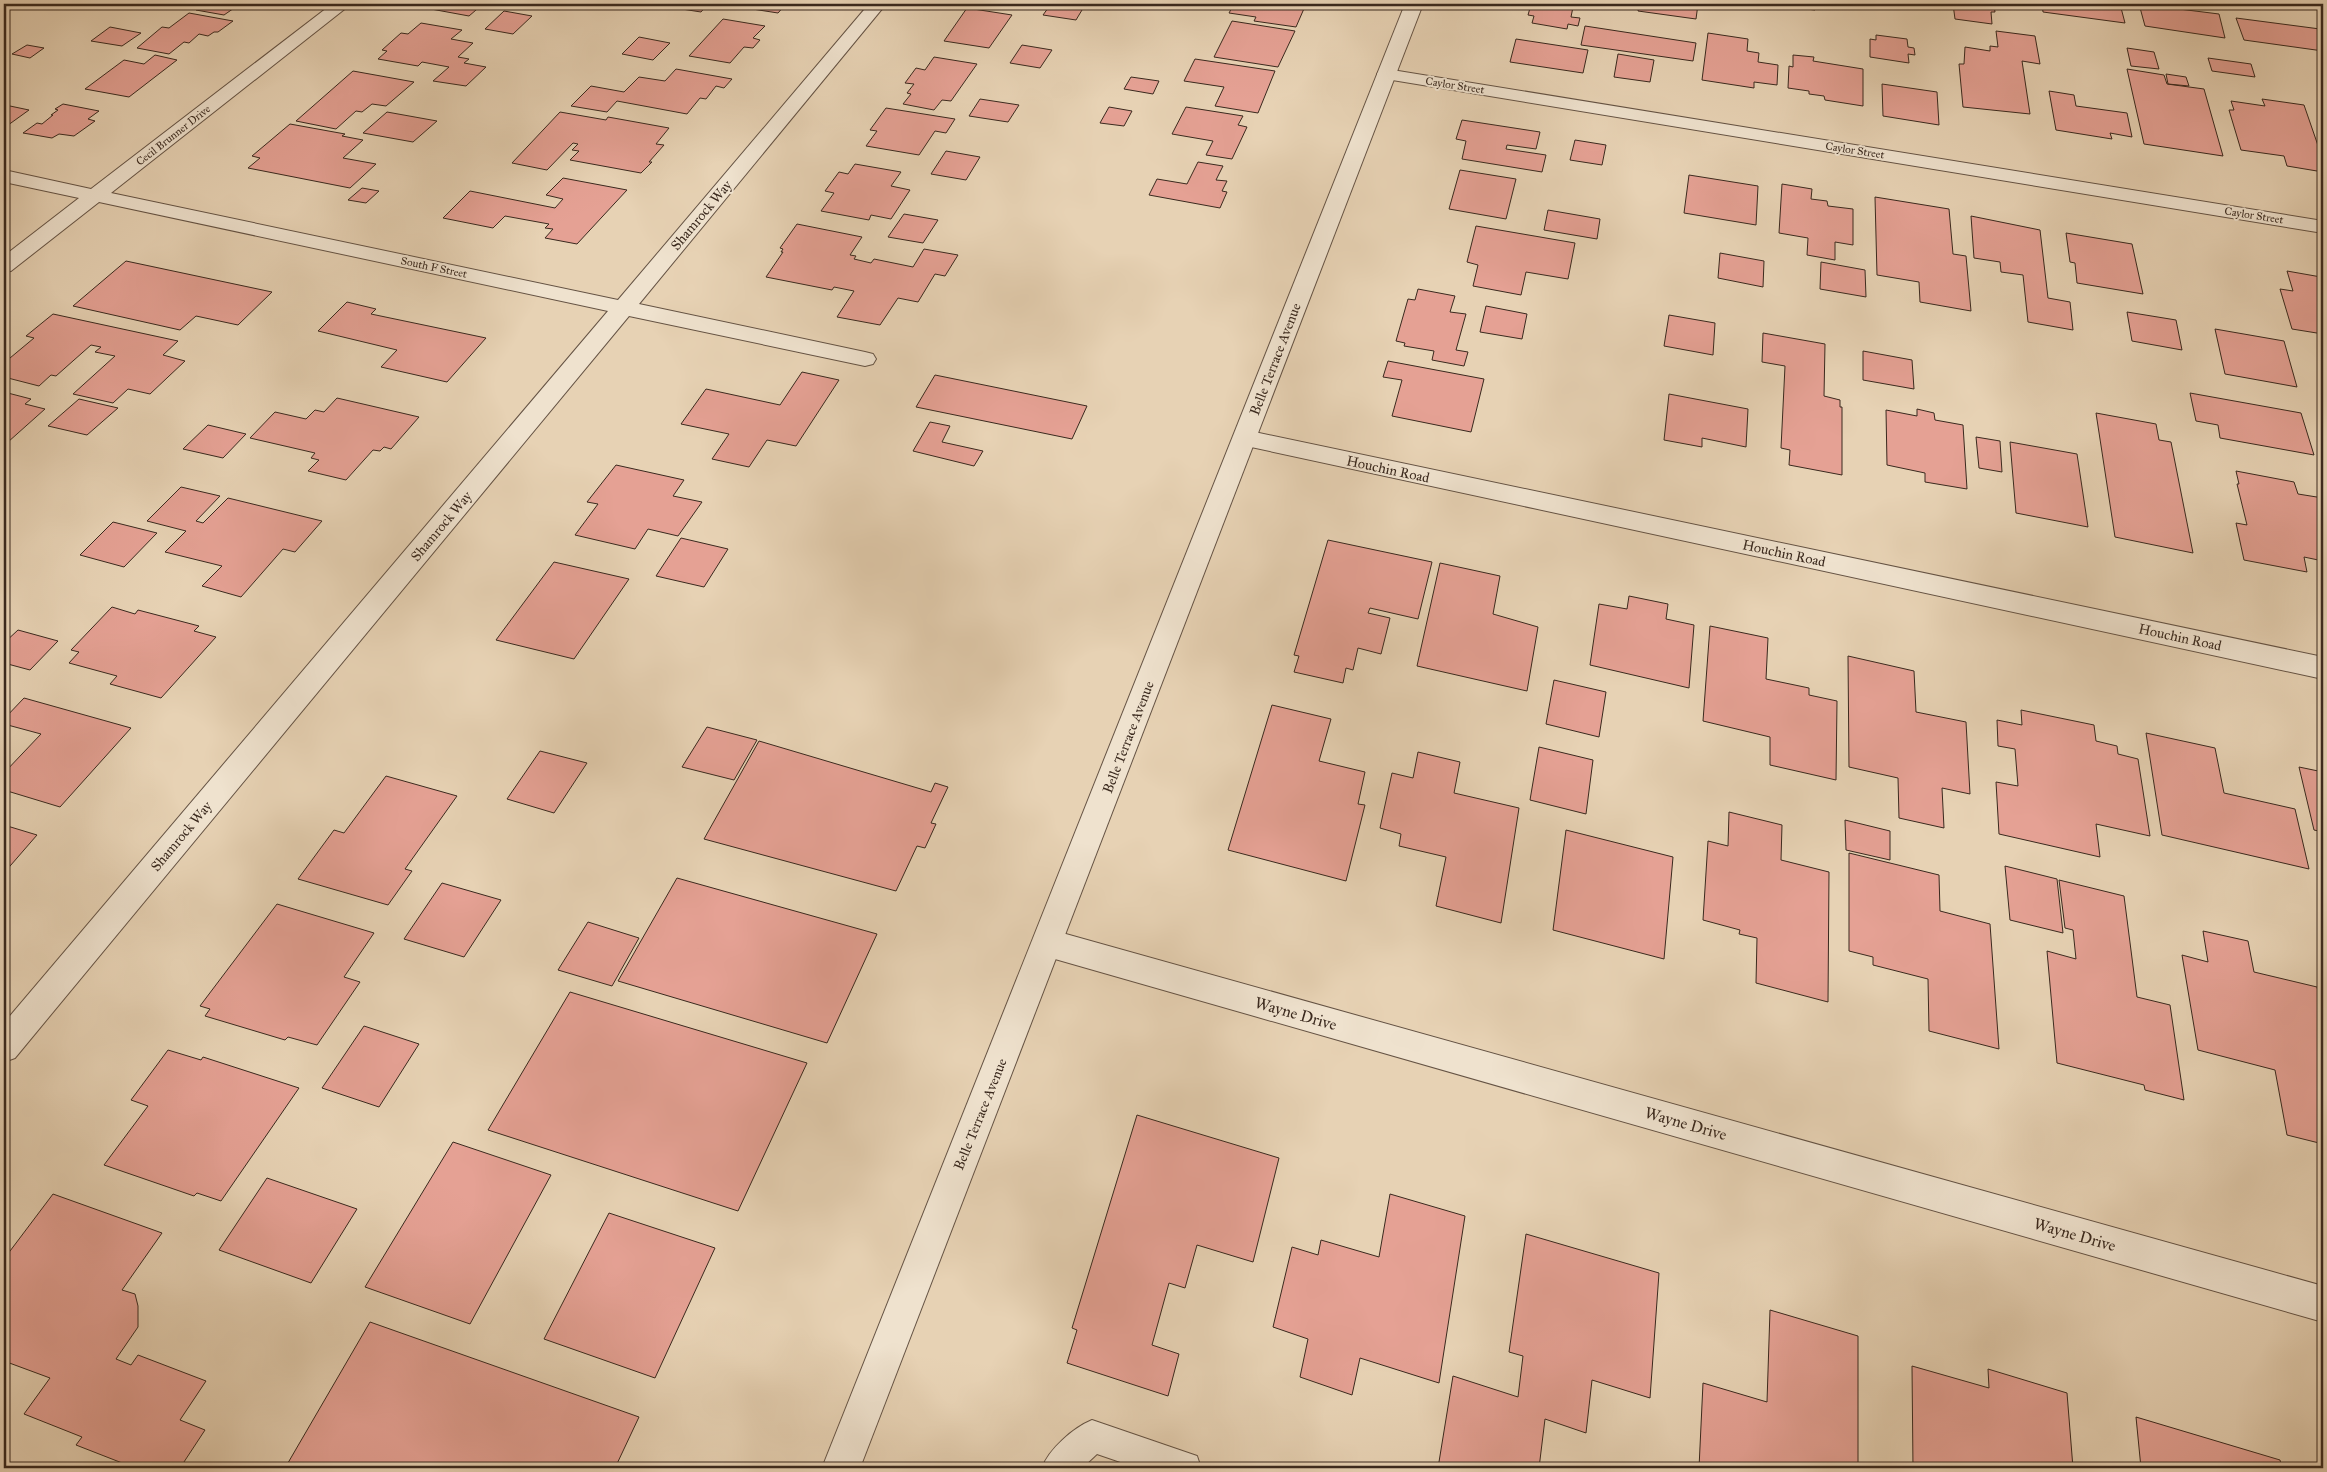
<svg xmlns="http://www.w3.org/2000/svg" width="2327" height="1472" viewBox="0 0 2327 1472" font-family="'IM FELL Great Primer',serif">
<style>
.building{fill:#e5a194;stroke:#3a291e}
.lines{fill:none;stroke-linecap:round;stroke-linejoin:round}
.service-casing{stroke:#655344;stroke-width:2}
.minor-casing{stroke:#655344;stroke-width:2}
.tertiary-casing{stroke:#655344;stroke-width:2}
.service{fill:#efe2ce;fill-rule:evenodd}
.minor{fill:#efe2ce;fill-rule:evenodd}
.tertiary{fill:#efe2ce;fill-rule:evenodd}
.labels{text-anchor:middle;stroke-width:4;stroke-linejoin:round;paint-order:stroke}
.far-street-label{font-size:11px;fill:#3a291e;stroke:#efe2ce}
.street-label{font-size:14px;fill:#3a291e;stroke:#efe2ce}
.near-street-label{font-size:16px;fill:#3a291e;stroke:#efe2ce}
</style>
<rect width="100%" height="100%" fill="#e7d2b4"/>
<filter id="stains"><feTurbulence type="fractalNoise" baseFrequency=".004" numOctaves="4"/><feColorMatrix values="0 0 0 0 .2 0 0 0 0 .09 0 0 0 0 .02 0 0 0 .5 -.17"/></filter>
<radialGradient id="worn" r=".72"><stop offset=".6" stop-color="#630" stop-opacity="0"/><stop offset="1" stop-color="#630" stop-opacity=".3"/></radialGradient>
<path class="building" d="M205,4h35l-16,11 -28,-5z
M438,4h45l-14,12 -38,-7z
M672,4h36l-7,8 -32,-5z
M750,4h36l-8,9 -32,-5z
M1051,4h28l6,1 -9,15 -33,-5z
M1230,4h76l-10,23 -42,-6 2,-4 -27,-4 5,-9z
M1538,4l35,3 -2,10 9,1 -2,8 -10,-2 -1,5 -35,-6 2,-7 -6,-1 2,-7 6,1z
M1639,4h59l-2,15 -58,-8z
M1789,4h26v6l-26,-3z
M1953,4l41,1 1,7h-4l1,12 -37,-5z
M2042,4h78l5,19 -82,-11z
M2139,4l80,10 6,24 -80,-12z
M967,8l45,7 -23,33 -45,-7z
M504,11l28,5 -19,18 -28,-5z
M189,13l44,8 -15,11h-4l-6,4 -9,-2 -10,9 -5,-1 -15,12 -32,-6 25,-21 7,1z
M2236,18l84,11 3,9v13l-79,-11z
M723,19l42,7 -12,12 7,2 -7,8 -9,-1 -14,16 -41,-7z
M1232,21l63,10 -17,36 -64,-10z
M421,23l41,7 -11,9 22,4 -15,14 11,2 -5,4 22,4 -20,19 -33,-5 16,-14 -27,-5 -4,4 -40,-7 9,-8 -5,-1 19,-17 7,1z
M1585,26l111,17 -3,18 -112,-16z
M110,27l31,6 -19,13 -31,-5z
M1996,31l39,5 5,28 -18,-3 8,53 -67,-7 -4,-43h5l1,-17 25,4v-5l8,1z
M1708,33l40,6 -1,12 12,2 -1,9 20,3 -1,20 -23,-3v6l-52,-8z
M1876,35l31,4 1,8 6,1 1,7 -7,-1 1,9 -39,-6v-18l6,1z
M639,37l31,6 -17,17 -31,-6z
M1516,39l72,11 -5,23 -73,-11z
M27,45l17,3 -14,10 -18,-4z
M1022,45l30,5 -12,18 -30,-5z
M2127,48l27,4 5,17 -28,-3z
M1618,54l36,6 -4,22 -36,-5z
M155,55l22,5 -48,37 -44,-8 39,-29 20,4z
M1793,55l21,2 -1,4 50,8v37l-38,-6 -1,-4 -15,-2v-3l-21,-3 1,-22 4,1z
M934,57l43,7 -26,37 -9,-1 -8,10 -31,-6 8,-10 -4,-1 7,-9 -9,-1 11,-15 9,2z
M2208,58l43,6 4,13 -43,-6z
M1195,59l80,12 -17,42 -43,-7 9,-19 -40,-6z
M676,69l56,10 -8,9 -8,-2 -10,13 -6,-1 -13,16 -70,-13 -10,11 -36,-6 20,-20 33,6 15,-15 26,4z
M2127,69l37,6 3,9 37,5 19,67 -79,-12z
M353,71l61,11 -28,24 -14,-2 -10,8 -6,-1 -20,18 -40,-8z
M2166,74l20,3 3,9 -21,-2z
M1131,77l28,4 -6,13 -29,-5z
M1882,84l55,8 2,33 -56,-9z
M2049,91l25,4 2,11 51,7 5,24 -22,-4 2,6 -56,-9z
M980,99l39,6 -11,17 -39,-6z
M2262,99l42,6 19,55v12l-36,-6 -3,-10 -43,-6 -12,-40h5l-3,-9 34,5z
M63,104l36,7 -11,8 7,2 -21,15 -15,-2 -7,4 -29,-5 14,-10 5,1 11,-9h-2l7,-5 -3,-1z
M10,106l19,4 -25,18v-17z
M1109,107l23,4 -8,15 -24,-3z
M1186,107l57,9 -5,9 9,2 -15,32 -26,-4 7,-14 -41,-7z
M886,108l69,11 -9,14 -11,-2 -16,24 -53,-9 11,-15 -7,-1z
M387,112l50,9 -24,21 -50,-9z
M560,112l46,8 2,-3 61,11 -13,16 8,1 -15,17h3l-11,11 -71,-13 9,-9 -7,-1 6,-6 -5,-1 -26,27 -35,-7z
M1462,120l78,12 -4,17 -29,-4 -1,4 40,6 -4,17 -80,-13 4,-18 -10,-2z
M290,124l55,10 -3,2 21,4 -20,18 33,6 -26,24 -102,-20 12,-10 -8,-2z
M1575,140l31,5 -4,20 -32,-5z
M946,151l34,6 -14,23 -35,-6z
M1198,162l25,4 -7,14 11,1 -5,10 5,1 -7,16 -71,-13 8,-16 30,5z
M855,164l46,8 -10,14 19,4 -19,29 -20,-4 -2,5 -48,-9 13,-18 -9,-2 14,-19 9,2z
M1460,170l56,9 -10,40 -57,-10z
M1689,175l69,11 -2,39 -72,-12z
M563,178l64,12 -50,54 -32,-6 8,-9 -8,-1 4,-4 -44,-8 -12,12 -50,-10 27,-27 85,17 8,-9 -17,-4z
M1782,184l30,5 -1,10 16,2 1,5 25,3v36l-18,-3v18l-28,-5 1,-17 -29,-5z
M362,188l17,3 -13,12 -18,-3z
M1875,197l74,12 4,45 13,2 5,55 -51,-9 -1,-20 -42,-7z
M1548,210l52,9 -3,20 -53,-9z
M904,214l34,6 -15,23 -35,-6z
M1971,216l69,14 8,68 22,4 3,28 -45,-8 -5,-47 -22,-3 -1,-10 -26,-4z
M797,224l65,13 -12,18 6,1 -2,3 17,4 3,-4 39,8 11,-18 34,6 -13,21 -10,-2 -17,28 -20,-4 -18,27 -43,-8 17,-26 -20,-4 -2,3 -66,-13 17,-25h-2l2,-3 -3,-1z
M1476,226l99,17 -7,36 -42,-7 -5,23 -48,-9 5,-21 -11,-3z
M2066,233l66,11 11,50 -66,-11 -2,-20 -5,-1z
M1720,253l44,8 -1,26 -45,-9z
M126,261l146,31 -34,33 -42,-9 -16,14 -107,-24z
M1821,262l44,8 1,27 -46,-8z
M2287,271l34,6 2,7v50l-31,-5 -12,-40 13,2z
M1418,289l37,7 -5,16 16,2 -10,36 12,2 -4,14 -32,-6 2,-9 -30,-5 1,-3 -9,-2 12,-42 7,1z
M347,302l29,7 -5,5 115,24 -39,44 -66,-15 16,-17 -79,-19z
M1486,306l41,8 -5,25 -42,-7z
M2127,312l49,8 6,30 -50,-9z
M53,314l125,27 -15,14 22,6 -35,33 -22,-5 -15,14 -40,-9 42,-38 -20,-4 6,-5 -10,-2 -35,31 -5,-1 -12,11 -35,-9v-7l6,-5 -6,-2 30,-25 -8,-2z
M1669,315l46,8 -2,32 -49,-9z
M2215,329l69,12 13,46 -72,-13z
M1763,333l62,11 -1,52 16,4v7h2v68l-53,-10 1,-15 -9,-2 4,-82 -23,-4z
M1863,351l49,9 2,29 -51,-9z
M1388,361l96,18 -13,53 -79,-16 10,-36 -19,-3z
M802,372l37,8 -43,66 -29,-6 -18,27 -37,-8 17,-25 -48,-10 25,-35 74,16z
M935,375l152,31 -15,33 -156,-32z
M4,392l27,7 -6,5 20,5 -37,33 -4,-1z
M2190,393l111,20 13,42 -94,-17 -2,-13 -22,-4z
M1669,394l79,15 -2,38 -44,-9v9l-38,-7z
M337,398l82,19 -28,32 -7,-2 -4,4 -7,-1 -27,30 -38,-9 11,-11 -8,-2 4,-5 -65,-15 25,-26 31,7 9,-9 9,2z
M79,399l39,9 -31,27 -39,-9z
M1917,409l17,4 1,7 28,5 4,64 -42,-7v-9l-38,-8 -1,-55 31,6z
M2096,413l60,11 3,16 12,2 22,111 -78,-16z
M930,422l20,4 -8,16 41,9 -9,15 -61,-15z
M208,425l38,9 -23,24 -40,-9z
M1976,437l24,4 2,31 -23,-4z
M2010,442l67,12 11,73 -72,-14z
M616,465l68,15 -11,16 29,6 -24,34 -30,-7 -13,20 -60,-14 23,-31 -11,-2z
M2236,471l58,11 4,12 25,4v63l-19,-4 3,15 -63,-12 -8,-37 11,2 -10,-41h2z
M181,487l39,9 -24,25 7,2 25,-25 94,23 -27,31 -12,-3 -42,48 -39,-11 20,-20 -57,-14 21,-21 -39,-10z
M113,522l44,11 -33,34 -44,-12z
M681,538l47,11 -24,38 -48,-11z
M1328,540l104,22 -14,57 -48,-11 -2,5 22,5 -9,36 -23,-6 -5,22 -7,-2 -3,15 -49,-11 5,-16 -5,-1z
M554,562l75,17 -55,80 -78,-19z
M1440,563l60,13 -7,38 45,13 -11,64 -110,-25z
M1629,596l39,8 -2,15 28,6 -5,63 -99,-23 9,-61 28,5z
M112,607l23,7 3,-4 61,16 -5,5 22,6 -55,61 -51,-14 7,-8 -48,-13 10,-11 -8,-2z
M1710,626l58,12 -2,41 43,9v7l28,6 -1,79 -66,-15v-28l-67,-16z
M18,630l40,11 -28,29 -26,-7v-20z
M1848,656l66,15 2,41 50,10 4,72 -28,-6 2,40 -45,-10 -1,-40 -49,-11z
M1554,680l52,12 -7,45 -53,-13z
M24,698l107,30 -71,79 -56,-17v-17l37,-39 -37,-10v-5z
M1272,705l59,14 -12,42 46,11 -7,32 7,1 -19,76 -118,-31z
M2021,710l73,15 2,16 21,5 1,8 20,5 12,77 -54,-12 4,33 -101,-23 -3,-52 22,4 -3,-37 -17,-3 -1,-26 25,5z
M707,727l50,13 -23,40 -52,-13z
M2146,733l69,15 9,45 71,16 14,60 -147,-34z
M759,741l172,51 4,-9 13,4 -17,36 5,1 -11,24 -8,-2 -21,45 -192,-52z
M1539,747l54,13 -7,54 -56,-14z
M540,751l47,12 -33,50 -47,-14z
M1418,752l42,10 -6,31 65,15 -18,115 -65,-17 10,-49 -47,-11 2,-12 -21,-6 12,-55 21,5z
M2299,767l24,5v60l-9,-2z
M386,776l71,20 -52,73 7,2 -24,34 -90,-26 36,-49 10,3z
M1729,812l53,13 -1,35 48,12 -1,130 -72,-19 1,-45 -18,-4 1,-4 -37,-10 5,-79 20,5z
M1845,820l45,11v29l-44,-10z
M4,825l33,10 -33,38z
M1566,830l107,27 -9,102 -111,-29z
M1849,853l90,22 1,36 50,13 9,125 -70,-18 -1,-52 -55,-14v-8l-24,-6z
M2005,866l52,13 6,54 -53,-13z
M677,878l200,56 -50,109 -209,-62z
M2059,880l65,16 13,101 33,8 14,95 -39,-10 -1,-5 -87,-22 -10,-112 29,8 -3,-29 -8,-2z
M442,883l59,17 -37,57 -60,-18z
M277,904l97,29 -30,44 16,5 -43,63 -29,-8 -3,3 -80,-24 5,-7 -10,-3z
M588,922l51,16 -27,48 -54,-16z
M2203,931l45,10 6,31 63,15 6,31v126l-36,-9 -12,-65 -77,-20 -16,-95 26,7z
M570,992l237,71 -69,148 -250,-81z
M364,1026l55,18 -40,63 -57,-19z
M168,1050l33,10 2,-3 96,31 -78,113 -24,-8 -3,3 -90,-31 44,-59 -17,-6z
M1137,1115l142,43 -26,104 -56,-17 -12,43 -16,-5 -17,62 27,9 -11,42 -101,-33 10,-33 -5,-2z
M453,1142l98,33 -81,149 -105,-37z
M267,1178l90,31 -46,74 -92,-33z
M53,1194l109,39 -40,57 13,4 3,12v21l-22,32 15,6 7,-10 68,26 -26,39 25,10 -25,38h-45l-59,-23 6,-8 -58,-23 26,-36 -46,-17v-102z
M1390,1194l75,22 -26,167 -79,-25 -8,37 -52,-18 8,-38 -35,-12 19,-80 26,8 3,-15 58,17z
M609,1213l106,35 -60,130 -111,-39z
M1526,1234l133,39 -9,125 -58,-18 -6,53 -41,-14 -6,49h-101l15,-92 65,21 5,-41 -14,-4z
M1770,1310l88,26v132h-159l4,-85 64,19z
M370,1322l269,95 -24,51h-330z
M1912,1366l77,22 -1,-19 79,24 6,75h-160z
M2136,1417l144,43 2,8h-141z"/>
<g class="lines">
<defs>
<path id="service" d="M1092,1420l105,36 4,12h-63l-41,-14 -15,14h-40c7,-19 31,-40 50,-48z"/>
<path id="minor" d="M332,4h19l-240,189 507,107 251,-296h17l-247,300 226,48 8,2 3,5 -3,5 -8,2 -236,-50 -614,742 -11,4v-39l604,-712 -509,-109 -88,69 -7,1v-16l75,-58 -75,-16v-12l87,19z
M1386,69l937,152v12l-943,-155 -3,-4 3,-4z
M1245,430l1078,227v22l-1086,-235 -4,-6 4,-6z
M1048,929l1275,357v36l-1275,-365 -11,-4 -4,-10 4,-10z"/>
<path id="tertiary" d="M1405,4h18l-563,1464h-38z"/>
</defs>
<use href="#service" class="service-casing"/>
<use href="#minor" class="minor-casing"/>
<use href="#tertiary" class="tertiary-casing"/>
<use href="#service" class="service"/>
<use href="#minor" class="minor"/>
<use href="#tertiary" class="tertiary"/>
</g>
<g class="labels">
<g class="far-street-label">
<text transform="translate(1455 85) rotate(9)" y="4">Caylor Street</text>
<text transform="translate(173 135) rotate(-38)" y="4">Cecil Brunner Drive</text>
<text transform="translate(1855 150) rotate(9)" y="4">Caylor Street</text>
<text transform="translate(2254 215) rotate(9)" y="4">Caylor Street</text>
<text transform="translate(434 267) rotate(12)" y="4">South F Street</text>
</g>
<g class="street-label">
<text transform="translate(701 215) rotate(-50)" y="5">Shamrock Way</text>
<text transform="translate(1275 359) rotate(-69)" y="5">Belle Terrace Avenue</text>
<text transform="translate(1388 469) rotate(12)" y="5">Houchin Road</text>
<text transform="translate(441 526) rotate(-50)" y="5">Shamrock Way</text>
<text transform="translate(1784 553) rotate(12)" y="5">Houchin Road</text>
<text transform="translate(2180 637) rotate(12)" y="5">Houchin Road</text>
<text transform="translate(1128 737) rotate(-69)" y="5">Belle Terrace Avenue</text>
<text transform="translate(181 836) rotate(-50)" y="5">Shamrock Way</text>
<text transform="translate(980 1114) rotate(-68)" y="5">Belle Terrace Avenue</text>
</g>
<g class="near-street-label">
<text transform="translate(1296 1013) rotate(16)" y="6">Wayne Drive</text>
<text transform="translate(1686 1123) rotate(16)" y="6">Wayne Drive</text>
<text transform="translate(2075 1234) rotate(16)" y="6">Wayne Drive</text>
</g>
</g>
<rect width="2327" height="1472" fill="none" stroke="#e7d2b4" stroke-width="20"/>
<rect x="5" y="5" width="2317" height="1462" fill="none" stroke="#3a291e" stroke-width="2.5"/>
<rect x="10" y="10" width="2307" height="1452" fill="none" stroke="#3a291e"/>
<rect width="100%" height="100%" filter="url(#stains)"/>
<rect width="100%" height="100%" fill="url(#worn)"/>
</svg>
